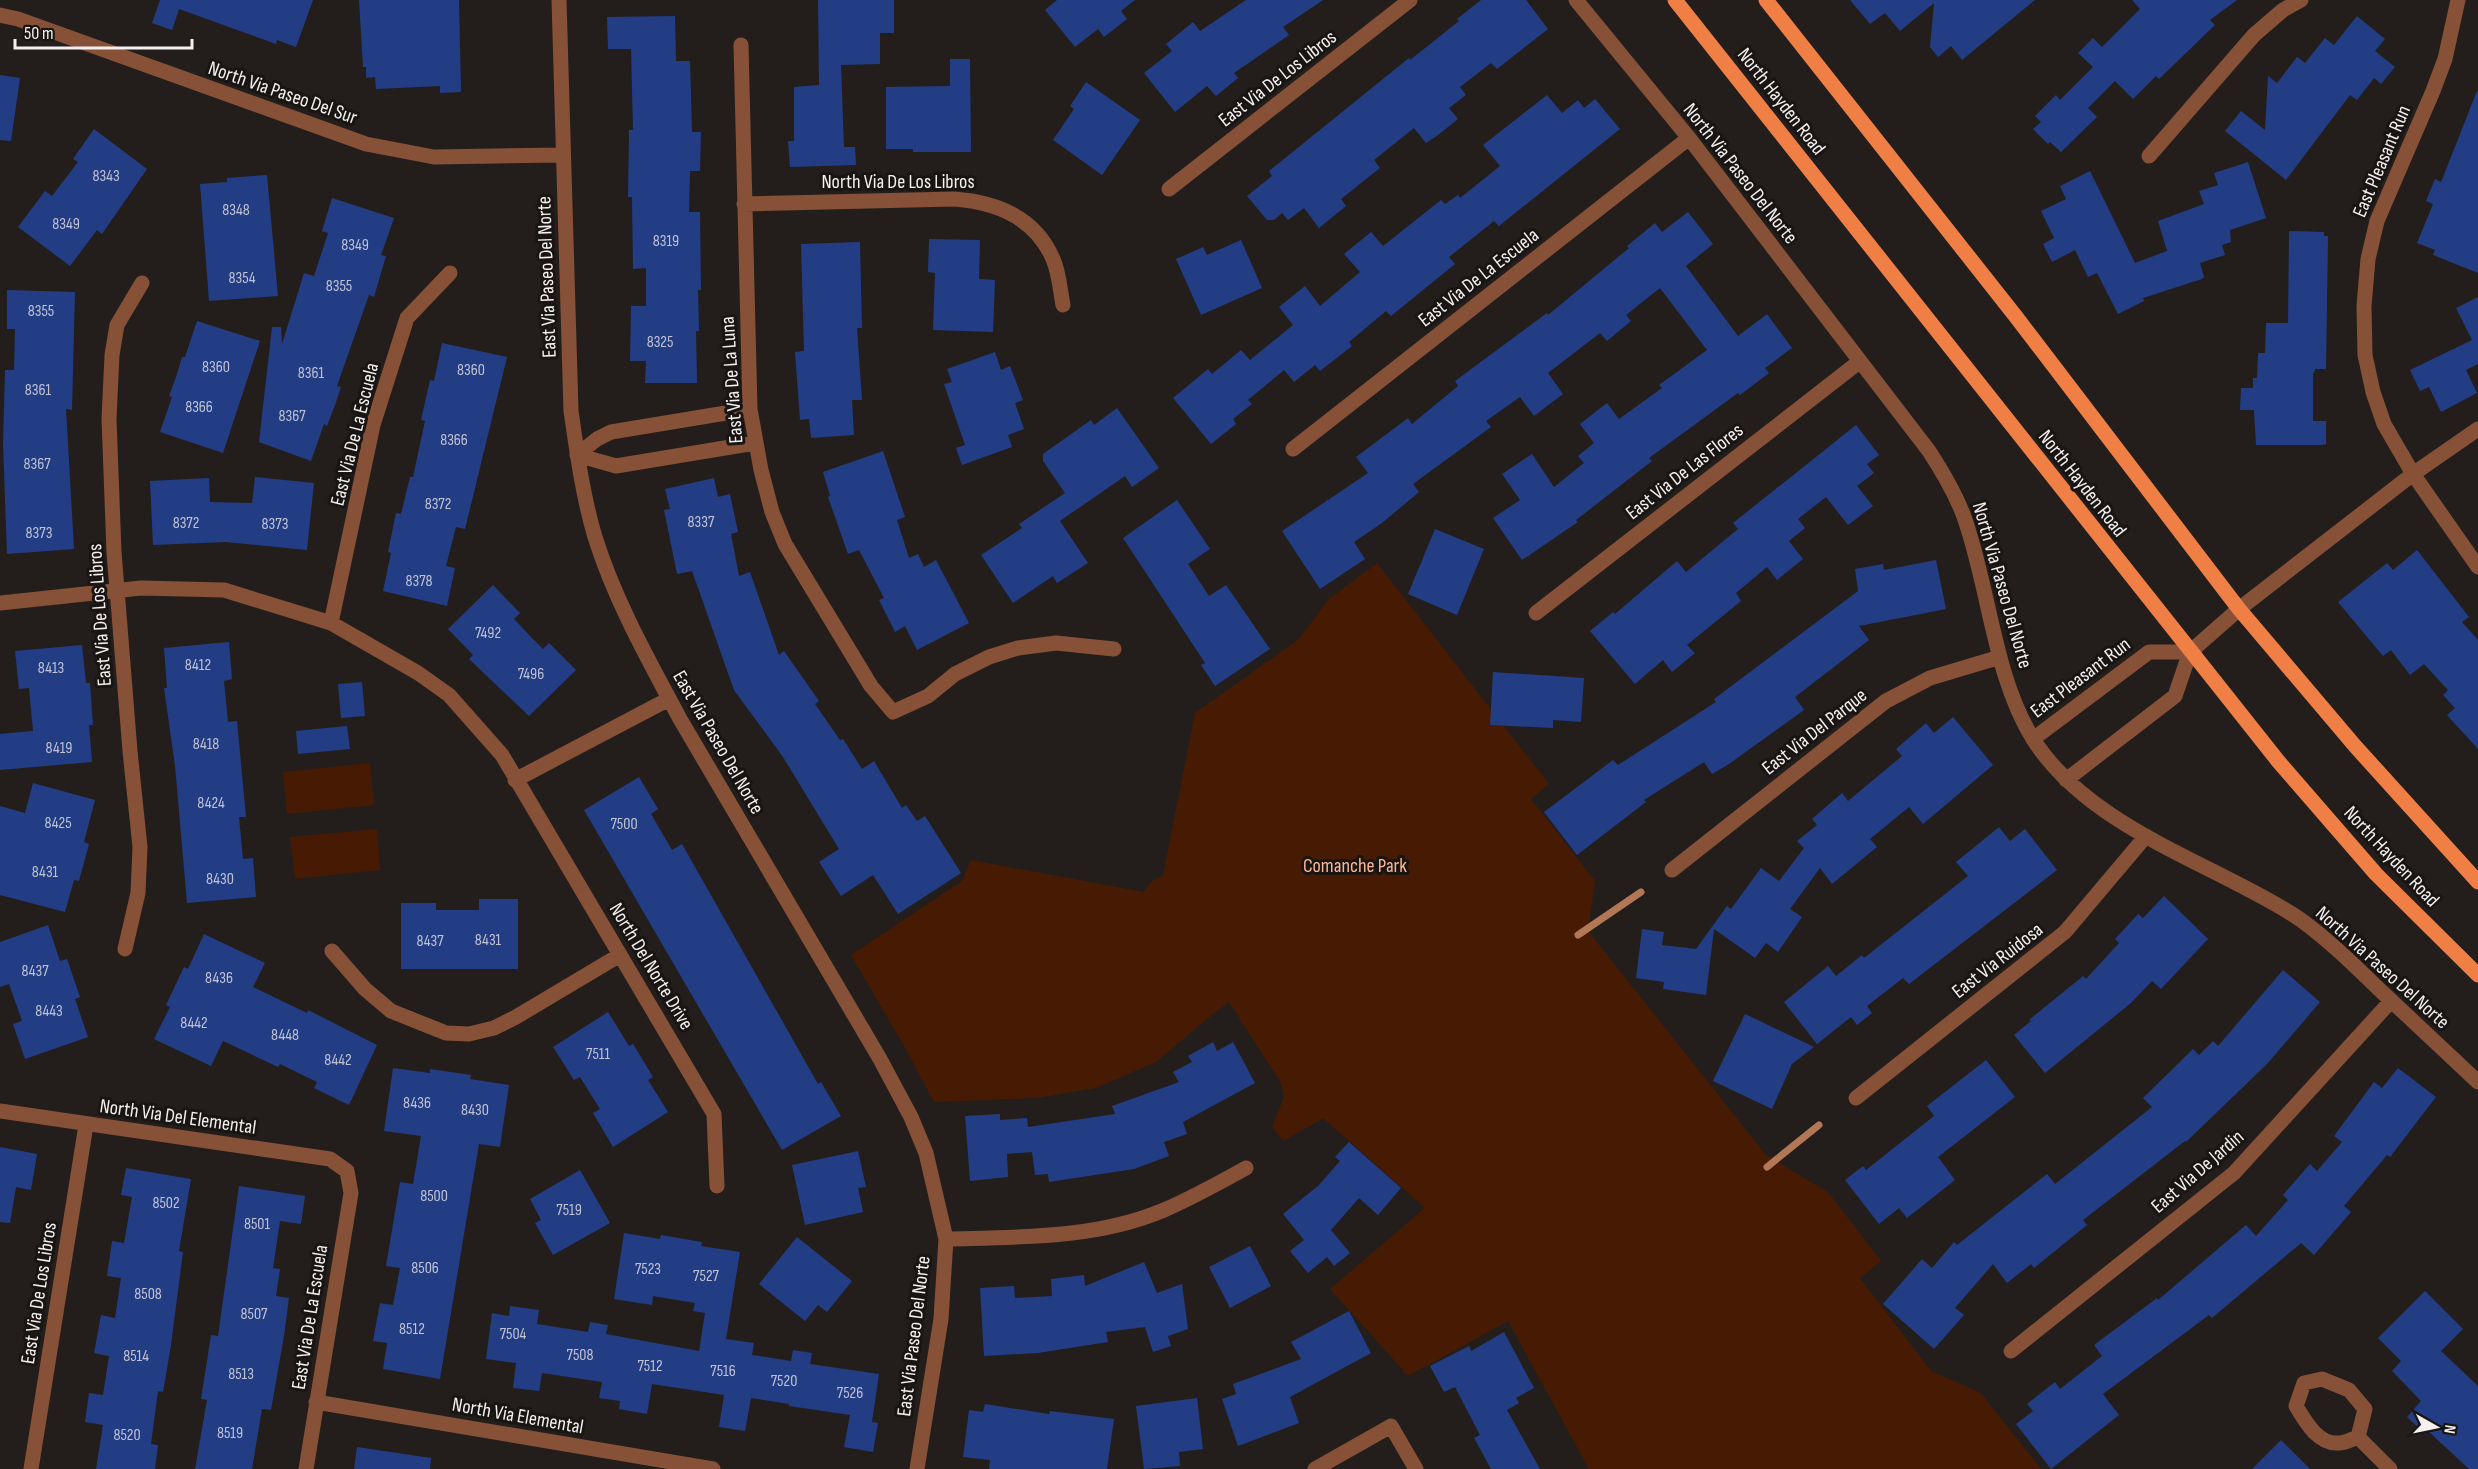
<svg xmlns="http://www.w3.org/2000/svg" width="2478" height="1469" viewBox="0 0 2478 1469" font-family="'Sofia Sans Condensed',sans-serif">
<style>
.green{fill:#471b03}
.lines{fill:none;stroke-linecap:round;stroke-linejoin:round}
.stream{stroke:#b27856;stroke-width:7}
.building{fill:#233d84}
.minor{stroke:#875137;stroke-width:15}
.major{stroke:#f07f45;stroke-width:15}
.labels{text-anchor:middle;stroke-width:6;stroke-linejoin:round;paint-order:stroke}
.number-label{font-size:16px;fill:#bfc3d4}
.street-label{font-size:20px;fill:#f3f0ef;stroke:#191513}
.park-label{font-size:20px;fill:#fcb796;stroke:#191513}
</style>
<rect width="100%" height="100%" fill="#231e1c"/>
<path class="green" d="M1377,563l172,221 -18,15 64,82 -7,50 178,224 62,37 53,69 -21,17 71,93 50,22 60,76h-452l-81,-148 -98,54 -7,-2v-3l-73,-81 95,-81 -102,-90 -39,23 -12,-14 12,-30 -3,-14 -52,-81 -16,12 -57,48 -60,26 -59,10 -103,4 -26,-49 -57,-98 111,-74 9,-21 173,32 7,-10 12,-7 32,-162 104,-74 29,-39z
M370,763l4,42 -87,9 -4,-42z
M377,829l3,41 -85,9 -5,-42z"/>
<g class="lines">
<path class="stream" d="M1578,935l63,-43
M1767,1167l52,-42"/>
</g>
<path class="building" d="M160,0h153l-17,47 -19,-7 -1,4 -97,-35 -7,21 -20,-7z
M359,0h100l2,92 -21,1v-7l-64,3 -1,-12 -9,1v-11h-3z
M818,0h76v33h-14v31l-39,1 3,82h11l1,18 -66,2 -2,-26h6v-54l25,-2z
M1057,0h78l-14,11 6,8 -23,18 -6,-8 -23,18 -30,-37z
M1246,0h77l-40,27 6,8 -55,38 4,5 -22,18 -9,-10 -32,26 -31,-39 28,-22 -6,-7 27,-22 7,9z
M1481,0h45l22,29 -51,40 -6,-6 -31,24 6,8 -17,13 9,11 -20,16 -12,8 -12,-15 -40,32 6,8 -39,31 5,7 -27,22 -15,-20 -16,12 -6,-7 -8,7h-7l-20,-24 25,-20 -3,-5 140,-113 1,2 49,-39 -2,-2z
M1850,0h185l-73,60 -11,-14 -13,11 -8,-10 4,-44 -34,28 -15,-18 -15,11z
M2132,0h105l-27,20 5,5 -56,54 -3,-3 -23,23 -18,-18 -27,27 9,9 -36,35 -11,-10 -2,2 -15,-15 8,-7 -6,-6 21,-21 4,5 33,-33 -15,-14 15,-15 9,9 38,-38z
M675,16l1,45h14l2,71h9l-1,39h-10l-1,41h11l1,78h-3l1,41h-3l1,52h-52l1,-22h-16l1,-55h15v-38l-13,1 -1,-72h-4l1,-67h4l-2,-81h-23l-1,-32z
M2357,16l28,23 -10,12 20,16 -14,17 -7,-6 -17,22 -7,-5 -64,85 -61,-49 16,-20 24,19 3,-54 9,7 20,-26 8,6 20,-25 9,7z
M950,59h20l1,93h-58v-3h-27v-62l64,-1z
M0,75l20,3 -9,63 -11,-1z
M1086,82l54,38 -38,55 -49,-35 21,-31 -4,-3z
M2477,91l1,1v181l-45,-18 2,-5 -18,-7 16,-39 -7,-3 9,-22 6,3z
M1547,95l15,18 16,-13 6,8 11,-9 25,30 -121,97 -5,-5 -45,36 6,7 -64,52 -5,-5 -37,31 3,4 -32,25 -5,-6 -21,17 -10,-12 -36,30 4,4 -19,15 3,5 -25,20 -38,-46 35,-29 4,5 29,-24 9,10 43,-35 -14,-18 26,-21 15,20 40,-34 -16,-18 27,-22 12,14 58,-46 4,4 13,-9 2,3 40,-32 -17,-21z
M94,129l53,40 -45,65 -5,-4 -27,36 -52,-39 27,-36 7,5 26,-34 -5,-3z
M2248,162l18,56 -36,12 1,12 -9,3 3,10 -25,8 4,14 -2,2 -59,19 1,3 -26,13 -21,-41 -9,4 -13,-27 -23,12 -9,-18 11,-6 -13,-27 25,-12 -6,-13 30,-15 45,92 32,-12 -9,-30 46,-17 -5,-13 19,-6 -4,-12z
M267,175l11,121 -69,5 -9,-117 27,-2v-4z
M332,198l62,20 -13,37 5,1 -12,41 -5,-2 -32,91 4,1 -6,18 -8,21 -3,-2 -13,37 -52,-19 13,-115h9l1,17 22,-71 10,3 14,-43 -6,-2z
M1688,212l25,32 -27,22 52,70 29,-22 25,34 -27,20 4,5 -29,22 -2,-2 -89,65 3,3 -76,59 2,2 -56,38 -29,-42 27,-18 -18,-26 30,-20 22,33 30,-24 -6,-7 16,-13 -14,-19 27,-21 12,16 43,-31 -3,-3 48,-35 -47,-62 -34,27 5,6 -24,20 -7,-8 -52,40 15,21 -29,22 -14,-19 -34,24 5,6 -78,57 6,8 -37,31 -28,19 11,17 -45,30 -38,-58 86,-58 -12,-16 52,-39 4,6 46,-38 -3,-5 92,-68 1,2 81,-67 -2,-2 28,-23 7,9z
M2289,231l35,1v4h4l-2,133h-11l-2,6v46h13v23l-5,1h-65l-2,-35h-14l1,-22h12v-10h4l1,-25h7l1,-30h22z
M929,239l51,1 -1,39 16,1 -2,52 -60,-2 2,-57 -7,-1z
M1241,240l21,48 -61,27 -25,-56 27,-12 4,8z
M860,242l2,86h-5l5,72h-10l2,35 -43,3 -2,-19 -9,1 -5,-68 9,-1 -3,-107z
M7,290l68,2 -3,118 -6,-1 8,140 -67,5 -4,-111 2,-73h9l1,-41h-8z
M2478,297v67l-12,6 11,23 -36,19 -12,-25 -9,4 -10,-21 62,-30 -16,-32z
M197,321l63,20 -37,112 -63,-21 12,-35 -3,-1 7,-19 6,-20h3z
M442,343l65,14 -42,172 -9,-2 -10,39 9,2 -8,38 -64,-15 8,-38 -3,-1 8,-39 5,1 9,-37h3l12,-56 -4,-1 9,-40 4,1z
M995,352l6,18 9,-4 13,34 -8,3 9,26 -16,6 4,12 -50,18 -6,-17 9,-3 -21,-61 8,-2 -5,-13z
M1117,408l42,60 -27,19 -7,-11 -65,45 28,42 -31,20 -4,-7 -40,27 -32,-48 41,-27 -3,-4 46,-31 -22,-32v-7l48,-34 3,5z
M1856,425l23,30 -12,9 7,9 -17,13 16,20 -25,19 -22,-28 -28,22 7,9 -16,13 14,18 -26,21 -10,-13 -31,26 5,8 -54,44 8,8 -23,19 -9,-12 -28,24 -45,-53 23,-19 2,2 62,-53 9,11 52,-43 -5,-6z
M883,451l22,66 -8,3 12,38 9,-4 6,13 12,-7 33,63 -52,27 -12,-24 -10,6 -16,-32 5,-2 -25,-48 -11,4 -20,-57 2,-1 -7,-24z
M255,477l59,6 -7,67 -81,-8 -73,3 -3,-64 59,-3 1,24 42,1z
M714,478l4,19 12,-3 8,38 -7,2 8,42 11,-4 29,83 5,-4 35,50 -4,3 25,36 3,-1 19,30 12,-8 28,47 4,-3 11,16 8,-5 36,57 -63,41 -25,-39 -32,21 -22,-34 20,-13 -56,-92 -49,-67 -42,-119 -15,3 -13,-64 6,-1 -5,-20z
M1177,500l33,49 -22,15 21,32 17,-11 44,64 -55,37 -14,-21 4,-2 -82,-125z
M1435,529l49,20 -27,66 -49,-21z
M2417,550l52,67 -7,5 16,18v109l-31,-34 8,-7 -12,-13 5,-5 -24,-26 -14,11 -19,-25 -8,6 -45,-54 49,-39 6,7z
M1936,560l10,49 -87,17 10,14 -74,57 9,13 -75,54 -17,10 -8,-12 -60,38 2,2 -69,53 -33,-43 69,-52 5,5 98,-63 -2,-3 144,-108 -3,-22 28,-5 1,6z
M493,585l27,28 -6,6 15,16 14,14 6,-6 27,27 -47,46 -60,-57 4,-4 -25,-26z
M229,642l3,37 -8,2 4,41 9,-1 9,96h-7l4,42 10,-1 3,39 -69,6 -12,-137 -11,-78h3l-3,-40z
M82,645l4,38h4l3,42h-4l3,37 -92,8v-36l33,-3 -4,-43 -10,1 -4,-38z
M1493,672l91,6 -3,44 -28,-2v8l-63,-3z
M362,682l3,34 -24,2 -3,-34z
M1953,717l40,48 -70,59 -14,-17 -39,32 7,8 -45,37 -12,-16 -30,41 12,8 -24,35 -12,-9 -11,15 -41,-29 -8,66 -43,-6 1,-7 -28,-4 6,-49 22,3 -2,13 34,4 31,-43 4,3 30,-41 18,13 25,-33 -7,-7 20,-16 -5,-6 30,-26 6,8 54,-45 -6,-7 30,-26 8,10z
M347,726l3,23 -52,5 -2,-23z
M639,777l19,32 -7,5 21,36 10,-6 136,240 3,-2 20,34 -59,34 -198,-340z
M33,783l62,17 -11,42 5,2 -10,37 -5,-1 -9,32 -65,-17v-89l25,7z
M1999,827l11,14 15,-12 32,41 -148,114 -6,-6 -36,28 5,7 -15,12 -6,-8 -34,27 -33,-42 44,-36 8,10 26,-21 2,3 104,-82 -12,-14z
M2164,896l44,43 -47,50 -9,-8 -21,22 -86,70 -31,-38 17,-14 -2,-1 54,-44 3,3 33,-36 -4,-4 23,-25 5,4z
M479,899h39v70h-117v-66h35v7h43z
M48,925l12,36 7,-2 13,38 -5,2 13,38 -63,22 -12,-35 9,-3 -13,-37 -9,3v-45z
M204,934l61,29 -12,24 54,26 1,-3 69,35 -28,60 -35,-17 3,-6 -37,-18 -2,3 -55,-26 -12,25 -57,-27 16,-32 -4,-2 18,-38 4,2z
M2283,970l37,32 -52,61 -82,79 -1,-1 -102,79 4,5 -53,43 -3,-4 -24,19 -14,-19 -38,44 9,7 -30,34 -51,-45 39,-45 10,9 22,-26 3,3 90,-71 8,10 97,-77 -9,-9 50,-49 6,6 14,-14 5,5z
M608,1012l21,34 4,-2 20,33 -5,3 20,32 -55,35 -20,-34 7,-4 -20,-32 -6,3 -21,-33z
M1745,1014l69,33 -22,17 -20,45 -59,-28z
M1213,1042l4,9 16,-9 22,41 -72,39 4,12 -23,8 5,14 -35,13 -85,13 -1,-8 -13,1 -3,-23 -25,2 1,23 -38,4 -5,-65 35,-2v6l27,-2 1,9 87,-13 -3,-8 67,-24 -6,-10 19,-10 -4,-6z
M1986,1060l29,37 -77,60 17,23 -48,38 -8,-10 -20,16 -34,-44 18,-14 3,4 68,-54 -7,-10z
M393,1068l37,5v-4l41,6 -1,4 39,6 -9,62 -21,-3 -39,235 -57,-10 4,-26 -14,-2 7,-38 13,2 7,-37 -14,-2 14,-84 13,2 8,-48 -37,-5z
M2398,1068l38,29 -46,60 -3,-2 -43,51 7,6 -37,43 -13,-12 -89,75 -3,-3 -106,79 16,21 -68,54 -35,-45 17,-13 -6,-7 28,-22 5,7 42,-33 -8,-11 63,-47 1,2 88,-75 10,11 32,-36 -5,-5 27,-31 7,7 25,-29 -8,-6 40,-54 8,6z
M1349,1142l52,46 -23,27 -19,-17 -28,32 19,23 -16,13 -7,-9 -19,16 -18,-22 14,-11 -21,-26 35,-28 22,-25 -5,-4z
M0,1147l37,7 -6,36 -15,-3 -6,36 -10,-1z
M858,1151l8,36 -8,1 5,24 -58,13 -13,-60z
M126,1168l65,11 -12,72 4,1 -12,93 -8,47 -5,-1 -7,53 7,1 -3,24h-59l7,-44 -18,-3 4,-29 14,2 6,-39 -15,-3 7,-38 14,3 6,-40 -14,-2 5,-35 12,2 8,-46 -11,-2z
M580,1170l30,53 -57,32 -18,-32 6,-3 -11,-21z
M239,1186l66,10 -4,28 -21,-3 -7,47 7,1 -4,27 13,2 -5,38 -13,74 -9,-1 -10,60h-57l12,-69 -6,-1 10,-64 7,1z
M624,1233l36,6 1,-4 41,7 -1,4 39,6 -14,87 28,4 -2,12 39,6 2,-11 19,3 -2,11 69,10 -7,48 6,1 -5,29 -29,-5 6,-32 -61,-9v-2l-38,-6 -6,33 -26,-4 5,-32 -72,-11 -5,30 -28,-5 1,-8 -21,-3 3,-16 -60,-9 -3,18 -26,-3 3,-25 -30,-4 6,-46 17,3 1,-10 29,4 -2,14 51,8 2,-10 18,3 -2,9 93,17 6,-38 -12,-2 2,-8 -42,-7 -1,9 -38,-6z
M797,1237l55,44 -25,31 -9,-7 -13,16 -46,-37z
M1250,1246l21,40 -41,22 -21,-41z
M1144,1262l13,31 25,-9 6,45 -20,7 3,10 -18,6 -8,-25 -39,5 2,10 -70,11 -54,3 -4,-68 34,-2 1,12 37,-2 -1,-17 33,-4 1,11z
M2425,1291l38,38 -22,22 37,35v83h-9l-42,-39 -3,3 -17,-16 14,-16 -29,-30 9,-10 -23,-23z
M1349,1311l22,42 -81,44 9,26 -61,23 -16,-47 14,-5 -3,-10 68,-25 -10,-17z
M1504,1332l30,56 -18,10 3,5 -12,7 33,59h-49l-17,-31 6,-3 -25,-48 -11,5 -14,-26 39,-20 2,5z
M1197,1398l6,51 -24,3 1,14 -36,3 -8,-63z
M985,1404l64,10 1,-3 64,8 -7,50h-118l1,-9 -27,-3 6,-47 14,2z
M2281,1440l29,29h-58z
M357,1447l74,11 -1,11h-76z"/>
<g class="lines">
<path class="minor" d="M559,0l12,411c6,42 12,86 24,126 20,64 54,124 85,182l200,340 31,58 15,36 20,86 -5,80 -24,150
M1576,0l113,138 240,313c13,20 25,40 34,63 26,70 30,161 70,225 46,72 132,107 205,145 21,11 43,22 63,36 29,21 55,47 81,72 32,30 64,60 96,90
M0,15l18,4 348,125 68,13 129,-2
M741,45l9,364 11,61 11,42 13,32 86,142 22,26 35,-16 27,-22 34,-17 29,-9 38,-5 58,6
M2149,156l105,-121 29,-25 18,-10
M1169,189l241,-189
M744,204l210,-5c41,3 81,18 99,60 6,13 7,31 10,46
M2478,429l-65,45 65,93
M1293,449l396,-311
M577,455l20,-16 14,-7 139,-23
M577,455l39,11 139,-23
M0,603l141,-15 83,2 107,33 87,50 31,22 53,60 212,359 3,72
M1536,613l323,-251
M331,623l42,-198 34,-107 43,-45
M2033,739l116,-87h41
M515,780l154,-81
M2066,780l109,-84 15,-44 49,-43 174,-135 -29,-50 -11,-32 -8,-37 -1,-49 4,-47 9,-38 56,-130 12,-32 13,-59
M1672,870l214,-169 44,-23 70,-21
M125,949l13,-56 2,-46 -10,-96 -16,-199 -5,-133 3,-64 5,-30 25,-42
M332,951l33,38 26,22 55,22 23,1 25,-6 22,-11 104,-62
M1856,1098l209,-166 81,-96
M0,1111l330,48 17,12 4,22 -45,276
M946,1239c72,-2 150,0 218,-29 28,-12 55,-27 82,-42
M2011,1351l223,-178 157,-172
M2322,1379l27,11 16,19 -7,28c-6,2 -13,6 -19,6 -21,2 -34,-22 -43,-37l8,-23z
M316,1402l397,67
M2358,1437l32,32
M31,1469l55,-344
M1315,1469l76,-43 25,43"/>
<path class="major" d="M1675,0l603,761 98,113 102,101
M1766,0l251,318 222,291 116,137 123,136"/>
</g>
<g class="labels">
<g class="number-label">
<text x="106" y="181">8343</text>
<text x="236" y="215">8348</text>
<text x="66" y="229">8349</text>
<text x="666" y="246">8319</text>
<text x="355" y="250">8349</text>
<text x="242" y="283">8354</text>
<text x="339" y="291">8355</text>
<text x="41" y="316">8355</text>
<text x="660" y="347">8325</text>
<text x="216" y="372">8360</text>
<text x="471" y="375">8360</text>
<text x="311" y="378">8361</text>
<text x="38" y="395">8361</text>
<text x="199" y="412">8366</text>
<text x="292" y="421">8367</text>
<text x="454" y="445">8366</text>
<text x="37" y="469">8367</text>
<text x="438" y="509">8372</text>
<text x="701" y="527">8337</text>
<text x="186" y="528">8372</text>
<text x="275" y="529">8373</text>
<text x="39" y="538">8373</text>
<text x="419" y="586">8378</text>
<text x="488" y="638">7492</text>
<text x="198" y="670">8412</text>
<text x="51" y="673">8413</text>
<text x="531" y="679">7496</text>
<text x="206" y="749">8418</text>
<text x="59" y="753">8419</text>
<text x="211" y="808">8424</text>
<text x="58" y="828">8425</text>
<text x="624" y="829">7500</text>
<text x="45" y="877">8431</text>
<text x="220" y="884">8430</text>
<text x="488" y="945">8431</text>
<text x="430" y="946">8437</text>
<text x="35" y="976">8437</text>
<text x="219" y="983">8436</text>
<text x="49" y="1016">8443</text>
<text x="194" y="1028">8442</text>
<text x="285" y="1040">8448</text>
<text x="598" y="1059">7511</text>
<text x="338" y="1065">8442</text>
<text x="417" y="1108">8436</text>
<text x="475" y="1115">8430</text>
<text x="434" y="1201">8500</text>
<text x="166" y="1208">8502</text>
<text x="569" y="1215">7519</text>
<text x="257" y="1229">8501</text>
<text x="425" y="1273">8506</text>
<text x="648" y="1274">7523</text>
<text x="706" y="1281">7527</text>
<text x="148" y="1299">8508</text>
<text x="254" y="1319">8507</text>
<text x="412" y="1334">8512</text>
<text x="513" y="1339">7504</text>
<text x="580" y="1360">7508</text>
<text x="136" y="1361">8514</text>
<text x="650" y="1371">7512</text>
<text x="723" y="1376">7516</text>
<text x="241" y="1379">8513</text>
<text x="784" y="1386">7520</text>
<text x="850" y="1398">7526</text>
<text x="230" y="1438">8519</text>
<text x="127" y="1440">8520</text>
</g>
<g class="street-label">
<text transform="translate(1277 78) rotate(-38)" y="7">East Via De Los Libros</text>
<text transform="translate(283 92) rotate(19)" y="7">North Via Paseo Del Sur</text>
<text transform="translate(1782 101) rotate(52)" y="7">North Hayden Road</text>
<text transform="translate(2381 161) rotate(-67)" y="7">East Pleasant Run</text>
<text transform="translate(1741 173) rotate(52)" y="7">North Via Paseo Del Norte</text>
<text x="898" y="188">North Via De Los Libros</text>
<text transform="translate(546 277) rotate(-92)" y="7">East Via Paseo Del Norte</text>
<text transform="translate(1478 277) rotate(-38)" y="7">East Via De La Escuela</text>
<text transform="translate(731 380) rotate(-94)" y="7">East Via De La Luna</text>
<text transform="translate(354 434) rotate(-76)" y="7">East Via De La Escuela</text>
<text transform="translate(1684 471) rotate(-38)" y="7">East Via De Las Flores</text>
<text transform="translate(2083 483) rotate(52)" y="7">North Hayden Road</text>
<text transform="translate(2003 585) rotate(74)" y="7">North Via Paseo Del Norte</text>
<text transform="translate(99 615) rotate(-94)" y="7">East Via De Los Libros</text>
<text transform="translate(2080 677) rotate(-37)" y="7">East Pleasant Run</text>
<text transform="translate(1814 731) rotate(-38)" y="7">East Via Del Parque</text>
<text transform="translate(719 742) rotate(60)" y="7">East Via Paseo Del Norte</text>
<text transform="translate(2392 856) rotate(47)" y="7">North Hayden Road</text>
<text transform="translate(1997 960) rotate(-38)" y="7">East Via Ruidosa</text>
<text transform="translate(652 966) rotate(59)" y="7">North Del Norte Drive</text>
<text transform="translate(2383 967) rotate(42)" y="7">North Via Paseo Del Norte</text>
<text transform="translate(178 1116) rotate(8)" y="7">North Via Del Elemental</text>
<text transform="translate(2197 1171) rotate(-41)" y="7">East Via De Jardin</text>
<text transform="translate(38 1293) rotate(-81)" y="7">East Via De Los Libros</text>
<text transform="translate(309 1317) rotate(-81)" y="7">East Via De La Escuela</text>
<text transform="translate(913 1336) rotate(-83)" y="7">East Via Paseo Del Norte</text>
<text transform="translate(518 1415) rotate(10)" y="7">North Via Elemental</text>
</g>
<g class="park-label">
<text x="1355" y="872">Comanche Park</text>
</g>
</g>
<g transform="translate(2436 1427) rotate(99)" stroke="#191513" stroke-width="4.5" paint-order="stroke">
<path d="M0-4.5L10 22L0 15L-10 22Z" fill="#f3f0ef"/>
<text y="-9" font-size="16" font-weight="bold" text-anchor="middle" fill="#f3f0ef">N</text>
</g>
<path d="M15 39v9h177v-9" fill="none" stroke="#f3f0ef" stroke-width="3"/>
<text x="24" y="39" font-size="18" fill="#f3f0ef" stroke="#191513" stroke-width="4.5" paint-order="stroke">50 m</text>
</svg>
